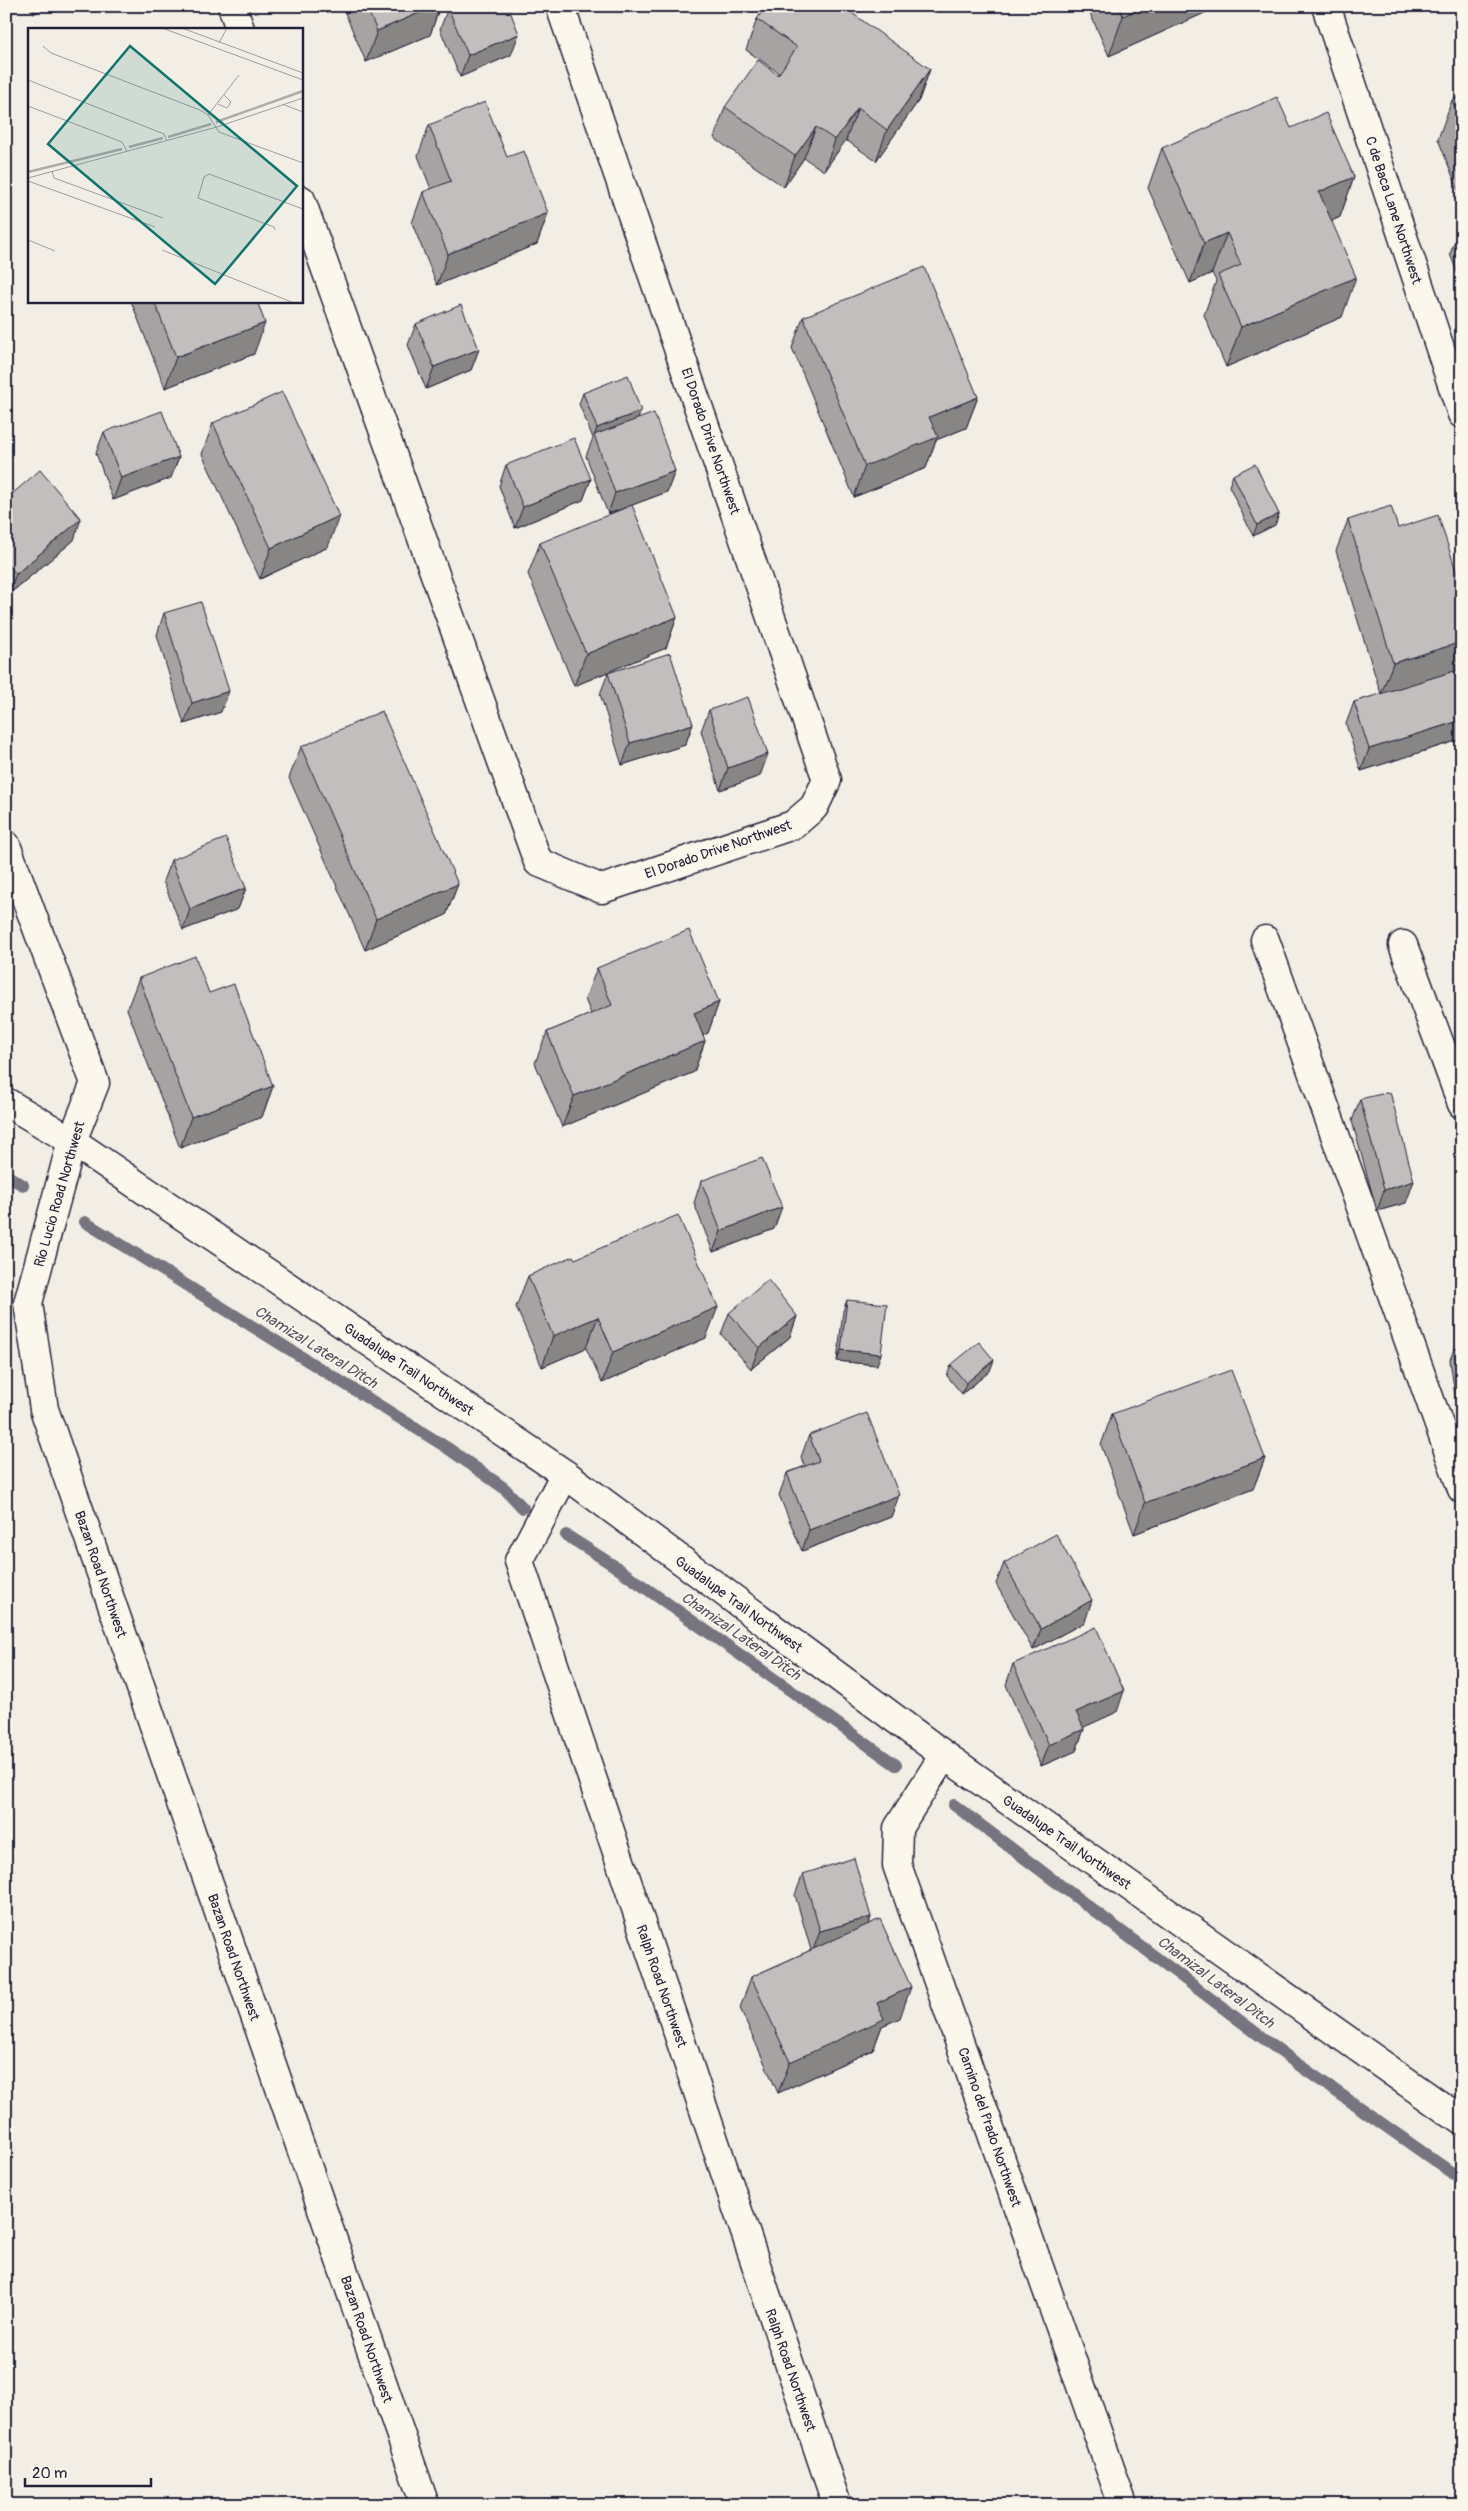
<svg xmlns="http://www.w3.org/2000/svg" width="1468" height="2511" viewBox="0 0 1468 2511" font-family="Pangolin,sans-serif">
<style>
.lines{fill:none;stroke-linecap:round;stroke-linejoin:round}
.stream{stroke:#76747f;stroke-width:12}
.minor-casing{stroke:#22223b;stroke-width:31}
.minor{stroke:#fbf7ec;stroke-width:28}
.wall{fill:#a7a3a3;stroke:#22223b}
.shaded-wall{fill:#888585;stroke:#22223b}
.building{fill:#c2bebe;stroke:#22223b}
.labels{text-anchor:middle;stroke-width:4;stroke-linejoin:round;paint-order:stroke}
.street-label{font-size:14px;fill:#22223b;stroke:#fbf7ec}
.water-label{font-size:15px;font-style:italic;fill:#535263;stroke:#fbf7ec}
.inset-river{fill:none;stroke:#aeabad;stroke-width:2.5}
.inset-road{fill:none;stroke:#9f9ca1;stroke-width:1}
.view{fill:#0f766e;fill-opacity:0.15;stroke:#0f766e;stroke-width:2.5}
.inset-edge{fill:none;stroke:#22223b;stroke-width:2.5}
</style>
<rect width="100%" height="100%" fill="#f2eee5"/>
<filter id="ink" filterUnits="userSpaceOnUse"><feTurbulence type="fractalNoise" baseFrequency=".02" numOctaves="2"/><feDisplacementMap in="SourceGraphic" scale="10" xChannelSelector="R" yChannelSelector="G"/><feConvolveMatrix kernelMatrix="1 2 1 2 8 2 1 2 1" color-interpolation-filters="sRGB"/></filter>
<g filter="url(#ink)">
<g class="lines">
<path class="stream" d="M6,1175l17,10
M85,1222l361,225 58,41 19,20
M566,1535l47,30 283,200
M954,1805l342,258 166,117"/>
<defs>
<path id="minor" d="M232,6l8,23
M1326,6l136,408
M301,200l237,662 64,27 191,-64 21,-18 13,-27 -267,-774
M6,845l89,238 -23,58 -44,162 16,106 381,1096
M1265,940l197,549
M1403,945l59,159
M6,1102l66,39 493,333 379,281 518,366
M565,1474l-46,87 318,944
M944,1755l-46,73 -1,37 226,640"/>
</defs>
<use href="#minor" class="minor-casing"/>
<use href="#minor" class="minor"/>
</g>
<path class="wall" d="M29,6h21l-17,8z
M342,6h98l-10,29 -64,27z
M1091,6h129l-111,50 -20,-45z
M448,8l63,47 -51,22 -20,-48z
M757,19l173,50 -11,31 -43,61 -30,-21 -22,31 -20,-13 -20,29 -70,-49 11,-31 54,-34 -33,-23z
M1462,96v104l-24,-61 14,-39z
M429,125l78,32 41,56 -11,31 -100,41 -25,-62 11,-31 8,-3 -13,-33z
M1291,128l63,49 -14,40 -8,4 10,96 -116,50 -22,-52 12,-34 -4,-8 -22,10 -42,-95 14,-40z
M1462,222v63l-12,-31z
M131,301h126l-3,53 -89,34z
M803,317l175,80 -12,31 -30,12 -10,28 -72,29 -62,-149z
M416,324l63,25 -8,21 -45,19 -18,-44z
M583,393l56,25 36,53 -8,21 -59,22 -22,-58 7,-18 -14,-34z
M213,423l115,124 -68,32 -58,-125z
M104,432l67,46 -58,22 -17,-47z
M506,465l85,14 -8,21 -68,28 -16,-42z
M1233,475l46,39 -4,11 -22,11 -24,-50z
M6,499l68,41 -66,55 -2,-3z
M1348,520l50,8 64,143v68l-101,32 -15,-47 8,-22 27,-8 -45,-143z
M540,543l137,74 -11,31 -92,38 -46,-112z
M164,613l57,99 -37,12 -27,-89z
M608,673l85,51 -8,21 -63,20 -22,-71z
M709,710l51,66 -40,14 -19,-59z
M301,747l157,137 -12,31 -81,35 -76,-172z
M171,860l75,28 -8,21 -55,21 -20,-49z
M597,968l122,34 -11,31 -5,2 2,6 -11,31 -132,55 -27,-64 12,-31 44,-18 -6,-15z
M139,978l70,15 64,93 -11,31 -82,31 -53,-139z
M1360,1099l46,104 -29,8 -25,-90z
M701,1181l73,48 -61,23 -19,-49z
M575,1259l131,79 -104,45 -16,-35 -44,19 -26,-60 12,-31z
M847,1300l30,65 -40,-4 6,-50z
M729,1313l68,3 -7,21 -39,32 -30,-35z
M1462,1348v76h-3l-9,-64 4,-11z
M951,1365l39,6 -28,23 -15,-18z
M1112,1414l153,44 -12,31 -119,45 -33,-89z
M809,1435l90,60 -8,22 -89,34 -23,-56 8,-22 18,-7 -4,-9z
M1004,1563l81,59 -52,28 -37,-66z
M1013,1664l104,48 -34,15 1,2 -8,22 -35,15 -35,-81z
M803,1874l68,43 -2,7 31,94 -18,8 -9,24 -95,43 -38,-85 11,-31 60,-27 -16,-55z"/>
<path class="shaded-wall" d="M35,6h15l-17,8z
M435,6h5l-10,29 -64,27 11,-31z
M1145,6h75l-111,50 14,-40z
M519,34l-8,21 -51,22 8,-22z
M930,69l-11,31 -43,61 11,-31z
M858,108l-12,32 -22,31 11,-31z
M816,127l-12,31 -20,29 11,-31z
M1354,177l-14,40 -35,15 14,-40z
M548,213l-11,31 -100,41 11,-31z
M1227,233l-15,40 -22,10 14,-40z
M1356,277l-14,40 -116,50 15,-40z
M265,323l-11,31 -89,34 11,-31z
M479,349l-8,21 -45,19 8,-22z
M978,397l-12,31 -30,12 -10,28 -72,29 11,-31 64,-49z
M641,411l-4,11 -43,14 3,-8z
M179,457l-8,21 -58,22 8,-22z
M675,471l-8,21 -59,22 7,-21z
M591,479l-8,21 -68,28 8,-21z
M1279,514l-4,11 -22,11 4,-11z
M339,516l-11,31 -68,32 11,-31z
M81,519l-7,21 -66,55 8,-21z
M677,617l-11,31 -92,38 12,-32z
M1462,642v27l-81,25 12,-31z
M229,691l-8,21 -37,12 8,-21z
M1462,720v19l-101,32 8,-22z
M693,724l-8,21 -63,20 8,-22z
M768,754l-8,22 -40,14 8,-22z
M458,884l-12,31 -81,35 11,-31z
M246,888l-8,21 -55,21 7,-21z
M719,1002l-11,31 -26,11 12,-31z
M705,1041l-11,31 -132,55 12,-31z
M273,1086l-11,31 -82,31 11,-31z
M1414,1181l-8,22 -29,8 7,-21z
M782,1207l-8,22 -61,23 8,-21z
M718,1307l-12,31 -104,45 11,-31z
M797,1316l-7,21 -39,32 8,-21z
M598,1317l-12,31 -44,19 11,-31z
M841,1350l40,4 -4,11 -40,-4z
M994,1360l-4,11 -28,23 4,-11z
M1462,1417v7h-3z
M1265,1458l-12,31 -119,45 11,-31z
M899,1495l-8,22 -89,34 7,-21z
M1092,1600l-7,22 -52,28 8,-21z
M1124,1691l-7,21 -48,22 7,-22z
M1084,1729l-8,22 -35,15 8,-21z
M871,1917l-8,21 -51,15 8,-22z
M911,1987l-11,31 -18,8 -9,24 -95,43 12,-31 87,-59z"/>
<path class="building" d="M366,6h69l-58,25z
M452,6h56l11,28 -51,21 -20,-47z
M766,6h76l88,63 -43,61 -29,-22 -23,32 -19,-13 -21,29 -70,-49 33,-47 20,15 19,-28 -40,-28z
M1119,6h26l-22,10z
M1462,96v28l-10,-24z
M1277,97l14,31 35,-15 28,64 -35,15 37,85 -115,50 -23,-52 23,-10 -14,-32 -23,10 -42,-95z
M485,102l22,55 17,-6 24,62 -100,41 -25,-62 28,-11 -22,-56z
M924,267l54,130 -49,20 9,20 -73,29 -62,-149z
M154,301h103l8,22 -89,34z
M461,305l18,44 -45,18 -18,-43z
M628,375l13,36 -44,17 -14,-35z
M282,392l57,124 -68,32 -58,-125z
M162,411l17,46 -58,21 -17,-46z
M654,413l21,58 -60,22 -21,-58z
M574,438l17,41 -68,28 -17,-42z
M1255,464l24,50 -22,11 -24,-50z
M40,470l41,49 -65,55 -10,-12v-63z
M632,505l45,112 -91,37 -46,-111z
M1391,506l7,22 40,-13 24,74v53l-69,21 -45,-143z
M201,602l28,89 -37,12 -28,-90z
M670,653l23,71 -63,19 -22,-70z
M1461,669l1,51 -93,29 -15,-47z
M748,697l20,57 -40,14 -19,-58z
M382,711l76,173 -82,35 -75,-172z
M226,838l20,50 -56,21 -19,-49z
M689,930l30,72 -25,11 11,28 -131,55 -27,-64 65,-27 -15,-37z
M195,956l14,37 25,-9 39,102 -82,31 -52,-139z
M1390,1092l24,89 -30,9 -24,-91z
M762,1158l20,49 -61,24 -20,-50z
M678,1215l40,92 -105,45 -15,-35 -45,19 -25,-60 45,-20 2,3z
M768,1280l29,36 -38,32 -30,-35z
M847,1300l40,4 -6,50 -40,-4z
M979,1342l15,18 -28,23 -15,-18z
M1462,1348v56l-8,-55z
M1231,1370l34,88 -120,45 -33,-89z
M867,1413l32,82 -90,35 -22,-57 32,-12 -10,-26z
M1056,1534l36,66 -51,29 -37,-66z
M1096,1627l28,64 -48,21 8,17 -35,16 -36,-81z
M854,1858l17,59 -51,14 -17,-57z
M880,1919l31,68 -34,16 7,16 -94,43 -39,-85z"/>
</g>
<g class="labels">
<g class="street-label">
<text transform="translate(1394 210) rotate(72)" y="5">C de Baca Lane Northwest</text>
<text transform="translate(711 441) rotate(71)" y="5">El Dorado Drive Northwest</text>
<text transform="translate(718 849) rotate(-19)" y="5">El Dorado Drive Northwest</text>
<text transform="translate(59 1194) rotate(-74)" y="5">Rio Lucio Road Northwest</text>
<text transform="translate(409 1369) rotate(34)" y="5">Guadalupe Trail Northwest</text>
<text transform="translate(101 1574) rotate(71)" y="5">Bazan Road Northwest</text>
<text transform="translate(739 1604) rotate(36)" y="5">Guadalupe Trail Northwest</text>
<text transform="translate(1067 1842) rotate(35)" y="5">Guadalupe Trail Northwest</text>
<text transform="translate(234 1957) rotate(71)" y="5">Bazan Road Northwest</text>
<text transform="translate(662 1986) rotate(71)" y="5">Ralph Road Northwest</text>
<text transform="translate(990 2127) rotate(71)" y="5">Camino del Prado Northwest</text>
<text transform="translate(367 2339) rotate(71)" y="5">Bazan Road Northwest</text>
<text transform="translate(791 2370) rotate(71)" y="5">Ralph Road Northwest</text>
</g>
<g class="water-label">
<text transform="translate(316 1347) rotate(32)" y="5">Chamizal Lateral Ditch</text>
<text transform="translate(741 1636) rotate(35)" y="5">Chamizal Lateral Ditch</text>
<text transform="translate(1216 1982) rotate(37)" y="5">Chamizal Lateral Ditch</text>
</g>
</g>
<g transform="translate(28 28)">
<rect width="275" height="275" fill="#f2eee5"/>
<path class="inset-river" d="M188,94l87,-31M140,109l43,-13M101,119l34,-9M0,144l94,-23"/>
<path class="inset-road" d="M134,0l141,52M154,0l121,45M191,15l8,-15M15,18l8,7 149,57 8,5 11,17 84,31M0,52l136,54 3,7M190,76l9,4 4,-6 -7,-7M254,76l21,8M0,78l94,36 5,9M180,87l31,-40M24,143l2,7 109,40M0,150l189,-51 86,-29M0,153l127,46M247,202l-1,-3 -76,-29 6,-21 5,-3 94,35M0,212l27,11M134,222l132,53"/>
<path class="view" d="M102,18l167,140 -82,98 -167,-140z"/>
<rect width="275" height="275" class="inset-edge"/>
</g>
<rect width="1468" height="2511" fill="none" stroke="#fbf7ec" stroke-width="25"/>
<rect x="12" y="12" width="1443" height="2486" fill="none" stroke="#22223b" stroke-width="2" filter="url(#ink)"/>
<path d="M25 2478v8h126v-8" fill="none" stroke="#22223b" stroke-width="2.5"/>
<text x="32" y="2478" font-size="15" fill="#22223b" stroke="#fbf7ec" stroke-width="4" paint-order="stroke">20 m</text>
</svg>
